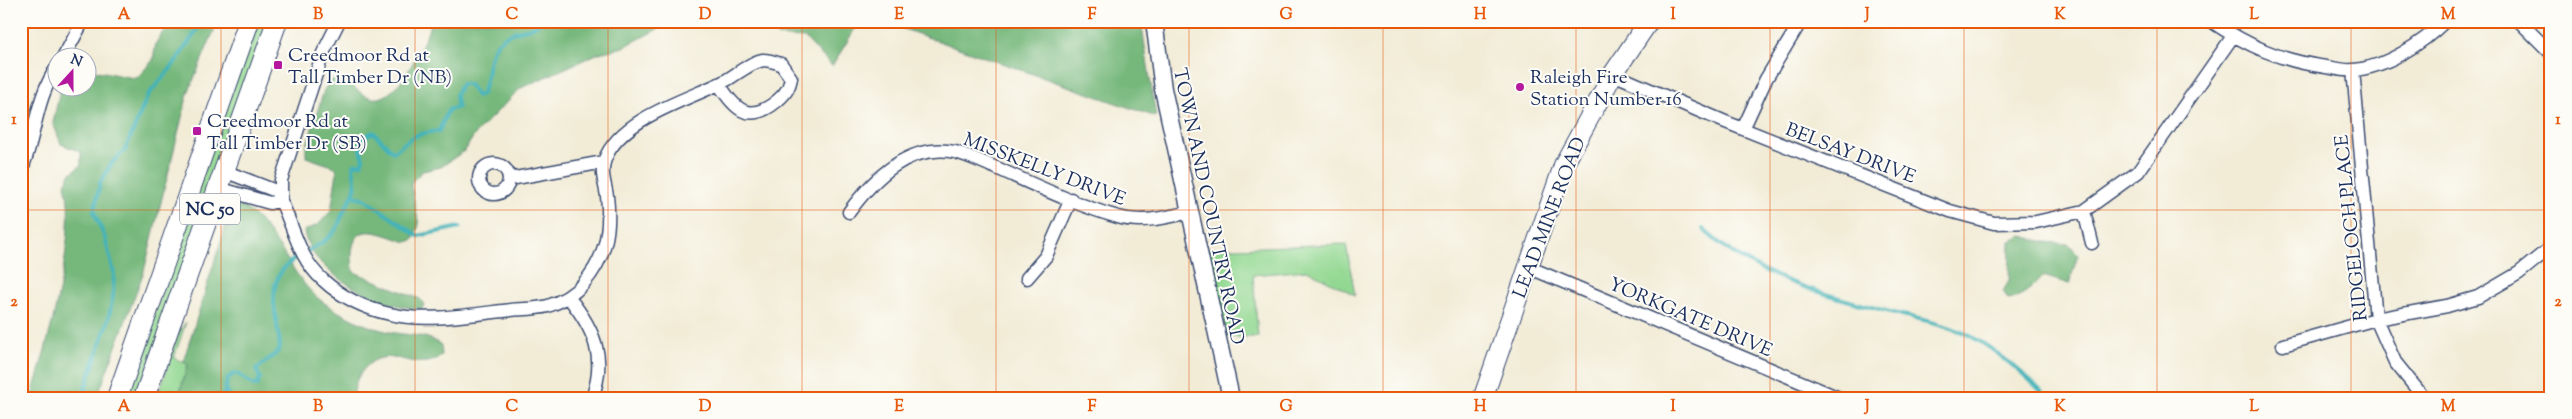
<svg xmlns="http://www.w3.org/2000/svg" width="2572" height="419" viewBox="0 0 2572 419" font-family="'Sorts Mill Goudy',serif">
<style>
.green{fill:#93d892;stroke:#578478}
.forest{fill:#76b87c;stroke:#48746d}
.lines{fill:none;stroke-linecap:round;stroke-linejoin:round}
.stream{stroke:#43b3ba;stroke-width:4}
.minor-casing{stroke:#3b4b70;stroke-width:15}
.tertiary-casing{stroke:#3b4b70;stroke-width:19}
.secondary-casing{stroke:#3b4b70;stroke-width:21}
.primary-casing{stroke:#3b4b70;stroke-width:22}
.minor{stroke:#fff;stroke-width:12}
.tertiary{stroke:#fff;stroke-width:16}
.secondary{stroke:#fff;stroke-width:19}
.primary{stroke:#fff;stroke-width:20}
.grid{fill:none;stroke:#e8590c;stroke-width:1;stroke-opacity:0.55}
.poi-dot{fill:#b5179e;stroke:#fdfcf7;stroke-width:2}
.labels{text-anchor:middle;stroke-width:4;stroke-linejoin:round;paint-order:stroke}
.shield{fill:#fdfcf7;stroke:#5f6c8c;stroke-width:1}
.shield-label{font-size:18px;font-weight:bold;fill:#1b2f5e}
.poi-label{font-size:19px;fill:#1b2f5e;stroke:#fdfcf7;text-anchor:start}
.street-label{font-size:19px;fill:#1b2f5e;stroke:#fdfcf7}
.neatline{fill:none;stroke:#e8590c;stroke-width:2}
.grid-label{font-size:16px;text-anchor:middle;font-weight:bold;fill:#e8590c}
</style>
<rect width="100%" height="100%" fill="#fdfcf7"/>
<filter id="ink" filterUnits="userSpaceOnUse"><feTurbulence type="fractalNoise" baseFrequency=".02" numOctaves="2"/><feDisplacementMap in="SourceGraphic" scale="10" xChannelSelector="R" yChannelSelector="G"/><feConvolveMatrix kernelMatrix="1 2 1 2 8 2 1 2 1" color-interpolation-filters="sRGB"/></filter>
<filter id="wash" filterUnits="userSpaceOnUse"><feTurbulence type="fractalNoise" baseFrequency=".0096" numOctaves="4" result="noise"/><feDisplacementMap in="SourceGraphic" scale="20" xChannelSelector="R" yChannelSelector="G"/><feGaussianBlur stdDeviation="1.12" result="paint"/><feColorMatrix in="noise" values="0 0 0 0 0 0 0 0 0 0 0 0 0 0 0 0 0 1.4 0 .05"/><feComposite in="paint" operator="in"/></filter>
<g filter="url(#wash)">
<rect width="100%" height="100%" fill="#f2ecd7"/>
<path class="green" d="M256,21h13l-132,377h-12z
M1346,244l9,51 -48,-25 -54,5 5,62h-31l-21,-88z
M186,322l-12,36 14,6 -10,34h-21l22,-66z"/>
<path class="forest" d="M170,21h48l-30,72 -44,178 -47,127h-66c16,-53 48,-162 34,-214l5,-10 11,-9v-13l-20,-8 -8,-21 7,-33 3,-2h25v-17c17,-1 31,6 49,7l16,-18 3,-17z
M432,21h241l-49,26 -25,6 -78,35 -45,45 -12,18 -23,16 -18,4 -10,9 -2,5 8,40 -6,15 -6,2c-11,-3 -24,-9 -35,-10 -22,-3 -22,25 -18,40l66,27 4,5 -2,5c-39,-1 -112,-35 -118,-78l15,-7 12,-13 6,-39 -2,-5 -29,-10v-9l18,-58 7,-10c19,-3 23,12 38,17 29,11 55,-56 63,-76z
M763,21h97l-28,45 -27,-28c-15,-1 -37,1 -42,-17z
M881,21h260l15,96z
M241,206c34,17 50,74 82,96 20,14 43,25 67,30 17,4 37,1 51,13l1,10c-25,22 -53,-15 -78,14 -8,9 -10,18 -10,29h-176l10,-34 -5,-2 47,-150z
M2023,236l21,6 24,2 10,11 -9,29 -26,-8c-11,11 -19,21 -35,23l-5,-8 6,-10 1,-40z"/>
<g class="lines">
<path class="stream" d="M354,196l9,2 55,38 42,-9
M1703,229c53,51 131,68 199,86 21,5 43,9 62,18 27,12 64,44 84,65
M225,387l6,11
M82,398l26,-77 5,-25 1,-23 -9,-35 -11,-26 6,-29 11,-19 14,-14 23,-55 24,-28 31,-46
M223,398l5,-20 7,-5c9,3 13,11 22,13l3,-9 -4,-7c6,-7 18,-13 23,-20 5,-9 -15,-55 2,-78 13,-19 38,-22 52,-39 6,-7 8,-16 12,-24 12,-23 12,-16 8,-42l2,-3h6l2,-5 -3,-14 2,-7 11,-6 20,20c21,-15 18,-18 46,-21l9,-21 10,-3c-4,-10 -2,-15 4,-23h7l8,12 5,-2c9,-23 3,-49 28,-60 12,-6 18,-2 32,-13"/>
</g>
</g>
<g filter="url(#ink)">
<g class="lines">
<defs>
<path id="minor" d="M2211,21c37,25 70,40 115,46 8,1 18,4 27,3 32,-2 70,-27 92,-49
M2519,21l32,32
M63,58l20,-37
M2353,70l23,249 19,43 29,36
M1613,74l110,47 227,90 44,12 42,-1 48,-11 54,-39 95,-136
M1743,129l23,-50 35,-58
M479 179a15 15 0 1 1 30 0a15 15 0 1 1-30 0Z
M21,171c15,-35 14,-73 37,-105
M224,171l52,20c17,30 20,65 47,89 18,17 43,29 67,34 35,9 85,0 121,-4 12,-1 26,-1 37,-4 15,-5 25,-11 35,-22 23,-26 28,-54 24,-88 -2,-13 -7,-24 -2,-37 16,-41 82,-59 118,-77 12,-6 27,-20 40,-22 6,0 12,2 18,4l10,14c-2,11 -6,16 -14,23 -28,23 -42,9 -58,-17
M510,179l94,-17
M218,188l52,15 11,-3
M281,200v-20l42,-127 16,-32
M2084,211l8,32
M849,212c25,-34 60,-69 106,-60 16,4 31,12 46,18 38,17 78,36 117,47 24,7 49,0 72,-5
M1528,267l311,131
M1027,278l19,-22 25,-57
M569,298c25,31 38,60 23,100
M2283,345l93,-26 71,-13 31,-9 41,-24 32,-26"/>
<path id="tertiary" d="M1154,21l9,68 68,309"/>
<path id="secondary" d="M1483,398l81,-234 49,-90 36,-53"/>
<path id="primary" d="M117,398l132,-377
M144,398l133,-377"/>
</defs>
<use href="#minor" class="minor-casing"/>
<use href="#tertiary" class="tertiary-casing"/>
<use href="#secondary" class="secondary-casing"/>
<use href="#primary" class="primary-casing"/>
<use href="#minor" class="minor"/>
<use href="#tertiary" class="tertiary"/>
<use href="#secondary" class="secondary"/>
<use href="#primary" class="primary"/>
</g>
</g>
<path class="grid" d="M221,21v377M415,21v377M608,21v377M802,21v377M996,21v377M1189,21v377M1383,21v377M1576,21v377M1770,21v377M1964,21v377M2157,21v377M2351,21v377M21,210h2530"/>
<g class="poi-dot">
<rect x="273" y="60" width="10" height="10" rx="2.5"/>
<circle cx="1520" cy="87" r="5"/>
<rect x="192" y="126" width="10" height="10" rx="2.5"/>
</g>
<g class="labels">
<rect class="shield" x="180" y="193.5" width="60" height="31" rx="4"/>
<g class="shield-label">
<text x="210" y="215">NC 50</text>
</g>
<g class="poi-label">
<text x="288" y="61">Creedmoor Rd at<tspan x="288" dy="22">Tall Timber Dr (NB)</tspan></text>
<text x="1530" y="83">Raleigh Fire<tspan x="1530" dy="22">Station Number 16</tspan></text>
<text x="207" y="127">Creedmoor Rd at<tspan x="207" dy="22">Tall Timber Dr (SB)</tspan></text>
</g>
<g class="street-label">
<text transform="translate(1851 152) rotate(21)" y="7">BELSAY DRIVE</text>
<text transform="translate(1045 168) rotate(21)" y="7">MISSKELLY DRIVE</text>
<text transform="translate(1210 206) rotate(78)" y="7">TOWN AND COUNTRY ROAD</text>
<text transform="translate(1548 217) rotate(-69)" y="7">LEAD MINE ROAD</text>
<text transform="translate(2350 228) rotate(-96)" y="7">RIDGELOCH PLACE</text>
<text transform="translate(1691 316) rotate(23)" y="7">YORKGATE DRIVE</text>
</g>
</g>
<rect width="2572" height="419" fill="none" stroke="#fdfcf7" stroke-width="55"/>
<g transform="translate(72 72) rotate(21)"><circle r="24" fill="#fdfcf7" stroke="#a3aaba"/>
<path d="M0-4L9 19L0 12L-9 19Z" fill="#b5179e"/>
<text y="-8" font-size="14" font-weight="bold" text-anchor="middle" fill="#1b2f5e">N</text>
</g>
<rect x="28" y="28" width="2516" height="364" class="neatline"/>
<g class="grid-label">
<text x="124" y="19">A</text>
<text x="318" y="19">B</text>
<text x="512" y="19">C</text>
<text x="705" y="19">D</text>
<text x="899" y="19">E</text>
<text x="1092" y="19">F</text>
<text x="1286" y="19">G</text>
<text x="1480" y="19">H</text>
<text x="1673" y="19">I</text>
<text x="1867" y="19">J</text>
<text x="2060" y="19">K</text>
<text x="2254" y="19">L</text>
<text x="2448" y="19">M</text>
<text x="14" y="124">1</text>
<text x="2558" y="124">1</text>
<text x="14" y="306">2</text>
<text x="2558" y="306">2</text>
<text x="124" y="411">A</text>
<text x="318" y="411">B</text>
<text x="512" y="411">C</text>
<text x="705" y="411">D</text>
<text x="899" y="411">E</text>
<text x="1092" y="411">F</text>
<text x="1286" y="411">G</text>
<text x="1480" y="411">H</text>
<text x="1673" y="411">I</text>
<text x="1867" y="411">J</text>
<text x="2060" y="411">K</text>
<text x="2254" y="411">L</text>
<text x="2448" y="411">M</text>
</g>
</svg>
